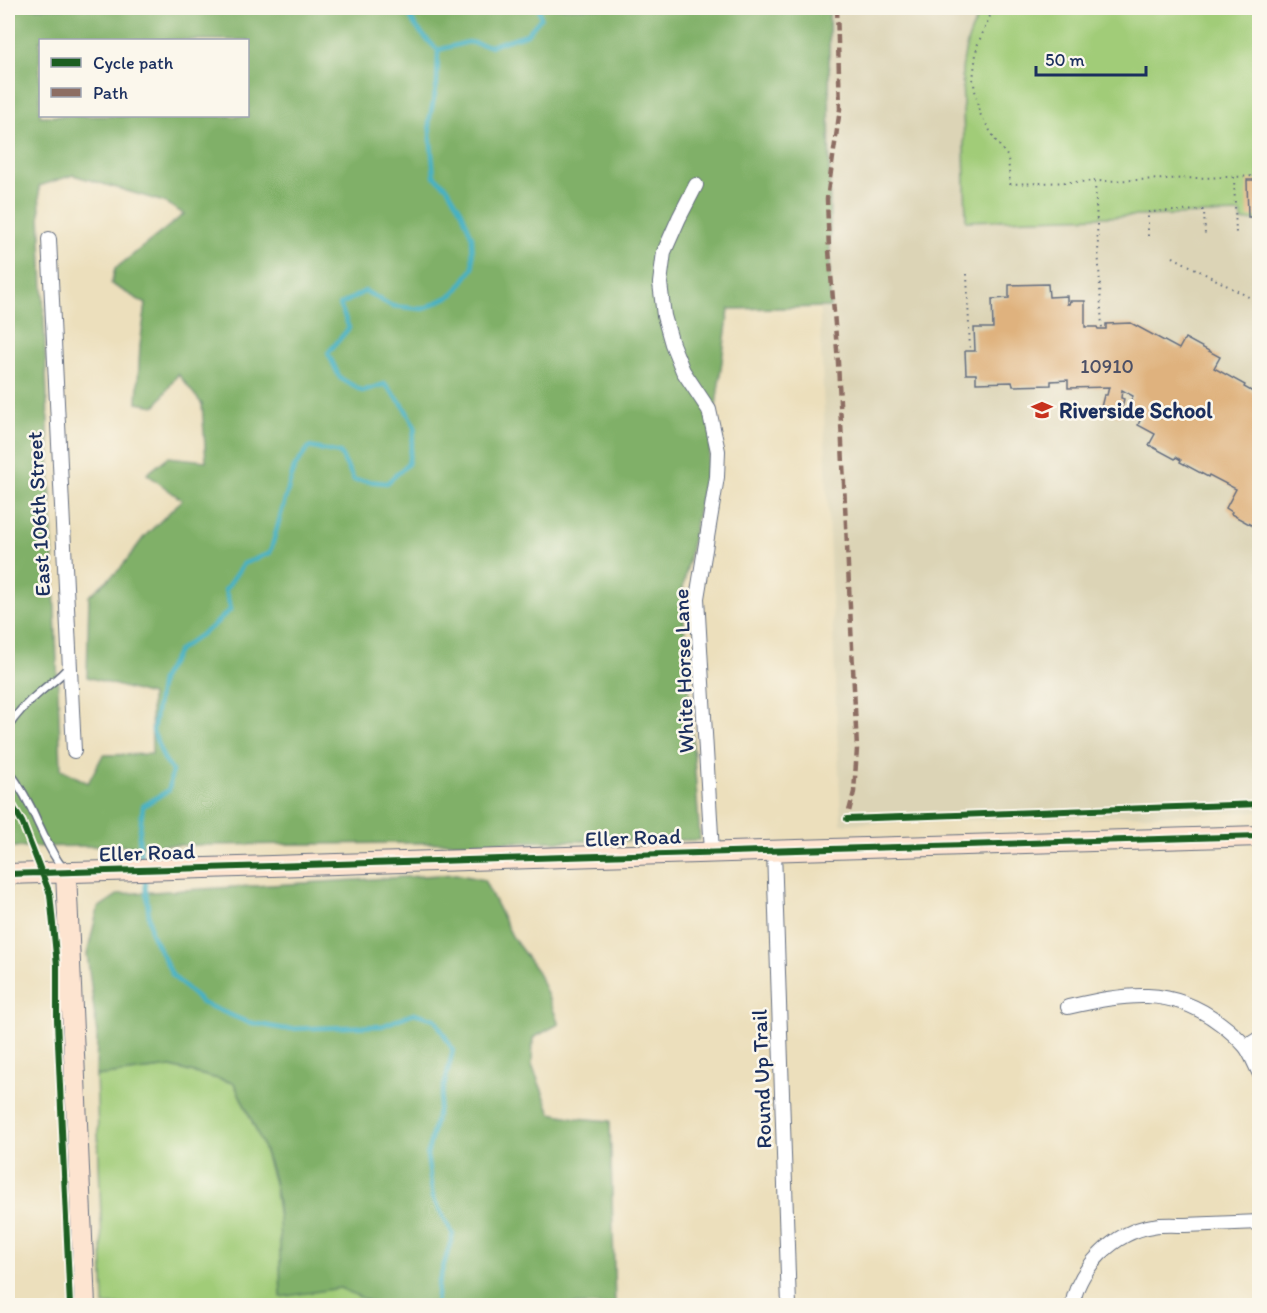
<svg xmlns="http://www.w3.org/2000/svg" width="1267" height="1313" viewBox="0 0 1267 1313" font-family="Itim,sans-serif">
<style>
.built{fill:#dcd4b6}
.green{fill:#a1cc78;stroke:#5e7e6b;stroke-width:1.5}
.forest{fill:#80b068;stroke:#4e7063;stroke-width:1.5;fill-rule:evenodd}
.lines{fill:none;stroke-linecap:round;stroke-linejoin:round}
.stream{stroke:#46b1c3;stroke-width:4.5}
.building{fill:#dfb27e}
.lane-casing{stroke:#646d7f;stroke-width:10}
.street-casing{stroke:#646d7f;stroke-width:16}
.secondary-casing{stroke:#646d7f;stroke-width:22}
.path{stroke:#646d7f;stroke-width:2;stroke-dasharray:1.5 4.5;stroke-linecap:butt}
.lane{stroke:#fff;stroke-width:7}
.street{stroke:#fff;stroke-width:14}
.secondary{stroke:#fde4d0;stroke-width:20}
.quiet{stroke:#8d6e63;stroke-width:4.5;stroke-dasharray:9 4.5;stroke-linecap:butt}
.cycleway-casing{stroke:#fbf7ec;stroke-width:10}
.cycleway{stroke:#1b5e20;stroke-width:6}
.labels{text-anchor:middle;stroke-width:5;stroke-linejoin:round;paint-order:stroke}
.number-label{font-size:20px;fill:#4c5066}
.poi-label{font-size:22px;font-weight:bold;fill:#1b2f5e;stroke:#fbf7ec;text-anchor:start}
.street-label{font-size:22px;fill:#1b2f5e;stroke:#fbf7ec}
</style>
<rect width="100%" height="100%" fill="#fbf7ec"/>
<filter id="ink" filterUnits="userSpaceOnUse"><feTurbulence type="fractalNoise" baseFrequency=".0167" numOctaves="2"/><feDisplacementMap in="SourceGraphic" scale="12" xChannelSelector="R" yChannelSelector="G"/><feConvolveMatrix kernelMatrix="1 2 1 2 8 2 1 2 1" color-interpolation-filters="sRGB"/></filter>
<filter id="wash" filterUnits="userSpaceOnUse"><feTurbulence type="fractalNoise" baseFrequency=".008" numOctaves="4" result="noise"/><feDisplacementMap in="SourceGraphic" scale="24" xChannelSelector="R" yChannelSelector="G"/><feGaussianBlur stdDeviation="1.35" result="paint"/><feColorMatrix in="noise" values="0 0 0 0 0 0 0 0 0 0 0 0 0 0 0 0 0 1.4 0 .05"/><feComposite in="paint" operator="in"/></filter>
<g filter="url(#wash)">
<rect width="100%" height="100%" fill="#ecdfbc"/>
<path class="built" d="M807,8h452v804l-418,12z"/>
<path class="green" d="M984,8h275v212l-17,1 -1,-8 -275,8 -4,-151c3,-25 8,-41 22,-62z
M171,1067l63,16 28,59 12,41 5,36 61,69 38,17h-274l-8,-229z"/>
<path class="forest" d="M8,8h821l1,299 -101,2 -19,142 -28,142 18,247 -692,7zM40,40h208v76h-208zM73,175l91,27 20,12 -69,55 -4,15 35,20 -6,41 -3,58 19,3 22,-32 24,30 4,57 -38,-4 -21,17 35,26 -38,37 -24,32 -31,27 -2,81 64,18 1,59 -49,1 -15,28 -27,-14 -22,-583z
M456,874l28,6 29,58 25,34 21,52 -26,14 -1,27 19,48 25,5 34,3 5,184h-237l-38,-17 -59,9c-2,-36 1,-80 -7,-116 -8,-34 -25,-66 -40,-98l-63,-16 -75,9 1,-42 -10,-80 11,-46 21,-14z"/>
<g class="lines">
<path class="stream" d="M438,50l30,-8 22,4 37,-12 14,-16 -2,-10
M142,864l-3,-27 4,-31 26,-16 3,-19 -9,-14 -10,-26 8,-51 18,-30 34,-24 18,-17 -6,-19 18,-26 27,-11 24,-85 15,-21 31,6 14,27 33,3 21,-19 7,-37 -12,-22 -18,-21 -23,7 -22,-13 -12,-25 21,-25 -9,-23 25,-14 27,15 31,3 31,-15 19,-26 -1,-31 -10,-25 -15,-25 -13,-11 -5,-55 8,-37 1,-34c-11,-10 -28,-26 -31,-42
M144,875l7,58 22,43 29,27 45,19 38,7 97,-3 32,-13 21,6 18,31 -26,105 6,43 20,36 -15,51 -2,21"/>
</g>
<g id="blocks">
<path class="building" d="M1247,180h13v37h-12z
M1048,284l1,13 18,-1v8h2l1,-3h15v26h12l1,2h8v-5l25,-1 48,26 6,-11 35,19 -6,11 31,17 -1,2 9,5v2l7,4v132l-29,-16 1,-2 -6,-4 10,-19 -27,-14 -1,2 -28,-15 1,-2 -5,-3 -1,2 -26,-14 6,-11 -17,-9 4,-9 -15,-8 6,-12 -11,-6 -1,8 3,1 -4,17 -20,-5 4,-16h3l2,-8 -41,1v-8l-17,1v4l-38,1 -1,-4 -36,1v-9h-10l-1,-23h10l-1,-23h19l-1,-29 17,-1v-13z"/>
</g>
</g>
<g filter="url(#ink)">
<use href="#blocks" fill-opacity="0" stroke="#646d7f" stroke-width="1.5"/>
<g class="lines">
<defs>
<path id="lane" d="M8,727c8,-13 20,-25 32,-35 11,-10 20,-14 29,-26
M8,770c12,16 22,34 30,53 8,16 13,31 25,45"/>
<path id="street" d="M696,185l-17,33 -15,34 -4,31 4,33 8,28 11,27 26,39 9,41 -1,26 -20,121 15,254
M49,239l25,512
M774,851l15,455
M1068,1007c58,-13 103,-22 153,17 8,6 17,14 24,22 6,7 10,19 15,28
M1246,1047l14,-9
M1072,1306c7,-39 42,-74 81,-80 10,-2 22,-1 32,-1 25,-1 50,-2 75,-3"/>
<path id="secondary" d="M66,872l19,434
M8,874l1252,-38"/>
</defs>
<use href="#lane" class="lane-casing"/>
<use href="#street" class="street-casing"/>
<use href="#secondary" class="secondary-casing"/>
<path class="path" d="M999,8l-9,8 -13,30 -4,33 6,33 17,29 12,16 2,27 250,-8
M1234,177l2,57
M1095,182l7,147
M1148,236v-24l56,-2 1,25
M1173,257l87,46
M967,274l3,77
M1256,396l4,-6"/>
<use href="#lane" class="lane"/>
<use href="#street" class="street"/>
<use href="#secondary" class="secondary"/>
<path class="quiet" d="M837,8l3,101 -13,90 2,51 9,112 19,387 -3,43 -7,27"/>
<defs>
<path id="cycleway" d="M8,798l14,24 28,72 7,71v55l13,286
M847,819l413,-15
M8,874l1252,-38"/>
</defs>
<use href="#cycleway" class="cycleway-casing"/>
<use href="#cycleway" class="cycleway"/>
</g>
</g>
<defs>
<symbol id="school-bare" viewBox="-9 -9 18 18"><path d="M0-5L7-2L0 1L-7-2ZM-4 1L0 2.5L4 1V4Q0 6-4 4Z" fill="#c8321e" stroke="#fbf7ec" stroke-width="2.5" paint-order="stroke"/></symbol>
</defs>
<g fill-rule="evenodd">
<use href="#school-bare" x="1027" y="395" width="30" height="30"/>
</g>
<g class="labels">
<g class="number-label">
<text x="1107" y="373">10910</text>
</g>
<g class="poi-label">
<text x="1059" y="418">Riverside School</text>
</g>
<g class="street-label">
<text transform="translate(38 514) rotate(-93)" y="8">East 106th Street</text>
<text transform="translate(683 671) rotate(-92)" y="8">White Horse Lane</text>
<text transform="translate(633 837) rotate(-2)" y="8">Eller Road</text>
<text transform="translate(147 852) rotate(-2)" y="8">Eller Road</text>
<text transform="translate(761 1079) rotate(-92)" y="8">Round Up Trail</text>
</g>
</g>
<rect width="1267" height="1313" fill="none" stroke="#fbf7ec" stroke-width="30"/>
<rect x="39" y="39" width="210" height="78" fill="#fbf7ec" stroke="#a1a7b3" stroke-width="1.5"/>
<rect x="51" y="58" width="30" height="9" fill="#1b5e20" stroke="#a1a7b3" stroke-width="1.5"/>
<text x="93" y="69" font-size="18" fill="#1b2f5e">Cycle path</text>
<rect x="51" y="88" width="30" height="9" fill="#8d6e63" stroke="#a1a7b3" stroke-width="1.5"/>
<text x="93" y="99" font-size="18" fill="#1b2f5e">Path</text>
<path d="M1036 66v9h110v-9" fill="none" stroke="#1b2f5e" stroke-width="3"/>
<text x="1045" y="66" font-size="18" fill="#1b2f5e" stroke="#fbf7ec" stroke-width="4.5" paint-order="stroke">50 m</text>
</svg>
